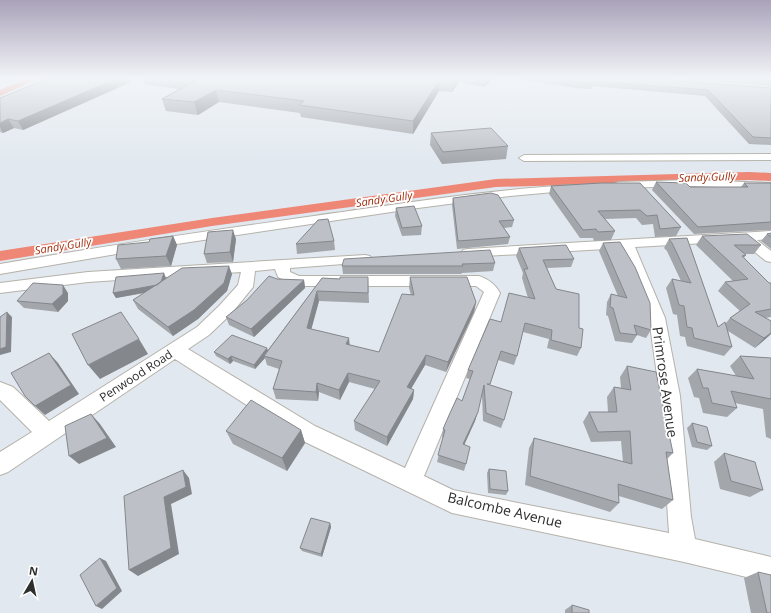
<svg xmlns="http://www.w3.org/2000/svg" width="771" height="613" viewBox="0 0 771 613" font-family="'Open Sans',sans-serif">
<style>
.lines{fill:none;stroke-linecap:round;stroke-linejoin:round}
.canal{fill:#ee8776;fill-rule:evenodd}
.minor-casing{stroke:#b5b2aa;stroke-width:2}
.minor{fill:#fff;fill-rule:evenodd}
.wall{fill:#a3a6ab}
.shaded-wall{fill:#84878b}
.building{fill:#bdc1c7;stroke:#84878b}
.labels{text-anchor:middle;stroke-width:3.5;stroke-linejoin:round;paint-order:stroke}
.far-water-label{font-size:11px;font-style:italic;fill:#a02f0f;stroke:#fff}
.street-label{font-size:12px;fill:#2e2e2e;stroke:#fff}
.near-street-label{font-size:14px;fill:#2e2e2e;stroke:#fff}
</style>
<rect width="100%" height="100%" fill="#e1e8ef"/>
<g class="lines">
<path class="canal" d="M28,78h12l-40,18v-6z
M749,172l22,1v8l-22,-1 -253,7 -284,39 -212,35v-10l212,-33 284,-39z"/>
<defs>
<path id="minor" d="M771,154v6l-247,1 -5,-3 5,-3z
M692,180l79,3v6l-79,-3 -73,2 -4,-1 -2,-2 2,-2 4,-1z
M572,185l4,1 2,2 -2,2 -66,6 -92,12 -255,38 -163,28v-10c104,-18 209,-33 314,-48 86,-12 171,-26 258,-31z
M771,231v8l-14,1 14,11v11l-5,-1 -25,-20 -106,6 30,71 15,78 11,121 4,22 76,18v26l-87,-21 -232,-49 -151,-73 -126,-81 -167,113 -8,3v-23l32,-20 -32,-32v-18l13,5 36,34 148,-94 22,-21 19,-21 3,-13 -153,10 -88,11v-10l88,-11 277,-17 5,1 2,3 -2,3 -80,6v4l9,4h180c9,3 16,8 21,17l-76,183 29,14 216,43 -9,-137 -11,-78 -27,-70 -154,9 -5,-1 -2,-3 2,-3 5,-1zM275,269l3,8 18,9h180l8,6 -79,176 -90,-42 -127,-77 21,-14 22,-21 22,-27 2,-16z"/>
</defs>
<use href="#minor" class="minor-casing"/>
<use href="#minor" class="minor"/>
</g>
<path class="wall" d="M142,78h352l-10,9 -25,-5 -7,10 -13,-1 -26,43 -112,-17 -1,-4 -81,-11 -21,13 -32,-4 -4,-12 17,-10 -35,-5z
M523,78h120l128,10v57l-22,-1 -44,-48 -113,-10 -1,3 -15,-1 -53,-8z
M667,78h104v8z
M131,82l-108,48 -9,-2 -11,5 -3,-1v-34z
M431,133l77,13 -2,13 -64,5 -12,-19z
M656,182l34,5h51l3,-4h27v47l-77,4 -42,-44z
M601,183l80,44 -5,9 -21,1 -2,-13 -11,1 -6,-7 -31,1 10,12 -4,9 -17,1 -1,-3h-13l-31,-44 2,-8z
M453,198l61,22 -2,7 -8,1 6,9 -2,7 -51,5 -5,-44z
M396,208l26,18 -1,9 -19,1 -7,-20z
M771,233v16l-10,-8 6,-7z
M173,236l4,9 -6,21 -50,3 -5,-10 33,-17z
M702,236l59,9 -7,9h-10l2,1 -2,3 25,25h2v34l-6,1 6,16 -16,14 -27,-17 4,16 -8,9 -37,-10 -2,-9 -5,-1 -3,-21 -4,-1 -7,-26 6,-9 9,2 -14,-30 -3,-3 5,-9 18,-1 31,89 8,-4 4,-5 10,-7 -22,-20 7,-9 8,-1 -37,-36z
M236,239l-3,23 -26,1 -3,-9z
M334,241l1,9 -38,4 -1,-10z
M603,243l48,87 -5,8 -9,-3 -5,8 -17,-2 -7,-25 -2,-1 1,-13 4,-8 7,2 -19,-45z
M519,248l55,11 -3,8 -24,1 9,21 23,39 2,20 -4,8 -30,-8 2,-9 -26,-7 -6,24 -3,9 -16,-5 -8,25 14,35 -3,8 -18,-7 -1,-26 -7,26 -11,24 2,19 -2,7 -27,-9 6,-24 -1,-1 1,-8 19,-28 8,-22 -4,-1 2,-8 33,-48 27,-24 -6,-20 1,-5 -7,-17z
M495,263l-2,8 -31,2 -1,1h-118l-1,-8z
M232,274l-5,17 -29,28 -25,17 -35,-27 -5,-9 12,-7 -29,5 -3,-5 53,-14z
M368,277l1,26 -50,-2 -8,28 38,16 30,7 32,-57 -2,-7 1,-11 66,25 -2,10 -28,60 -21,-7 -14,23 3,2 -1,9 -26,47 -32,-16 -1,-9 21,-32 -26,-7 -9,18 -21,-8 -1,9 -42,-2 -3,-10 6,-20 -12,-4 -2,-7 -10,11 -22,-8 -3,3 -14,-8 -2,-4 54,-2 54,-72 18,1z
M277,279l27,1 1,8 -51,49 -25,-12 -3,-8z
M68,293v8l-10,11 -34,-4 -7,-7z
M740,356l31,2v81l-5,-2 -3,-28 -28,-6 2,5 -10,9 -24,-4 -4,-15 -5,-1 -6,-19 9,-9 39,7 -6,-10z
M627,366l46,87 -6,6 6,41 -11,9 -43,-13v7l-9,9 -85,-27 4,-37 5,-10 89,24 -2,-21 -30,1 -8,-20 6,-10h19l-1,-15 7,-10 7,1 -1,-11z
M692,423l20,23 -5,4 -15,-3 -5,-19z
M301,430l4,13 -18,28 -54,-27 -7,-13z
M724,453l39,37 -13,7 -30,-8 -6,-27z
M489,469l19,22 -2,4 -18,-2 -1,-20z
M330,523l1,4 -9,30 -20,-6 -2,-3z
M758,572l13,41h-20l-7,-35z
M572,605l17,8h-24v-3z"/>
<path class="shaded-wall" d="M118,78h12l1,4 -108,48 -5,-9z
M455,78h4v4l-7,10 2,-11z
M485,78h9l-10,9z
M440,79l-1,12 -26,43v-13z
M216,90l3,12 -21,13 -4,-13z
M8,119l6,9 -11,5 -3,-6v-4z
M233,230l3,9 -3,23 -3,-10z
M173,236l4,9 -6,21 -5,-10z
M229,266l3,8 -5,17 -29,28 -25,17 -5,-9z
M164,273l2,5 -3,11 -47,9 -3,-5z
M304,280l1,8 -51,49 -3,-8z
M63,285l5,8v8l-10,11 -6,-8z
M317,291l2,10 -10,37 -2,-10z
M476,302l-2,10 -28,60 2,-10z
M7,312l5,5 -1,35 -11,3v-6z
M771,333v1l-16,14 9,-10z
M349,338l1,10 -4,-4z
M139,339l9,15 -48,25 -12,-14z
M267,348l2,5 -5,3 1,2 -10,11 -1,-4z
M49,353l9,10 21,31 -34,21 -10,-9z
M426,355l-1,10 -18,31v-9z
M231,356l2,5 -3,3 -2,-5z
M348,373l1,9 -9,18 -1,-10z
M317,383l2,9 -1,9 -2,-9z
M414,390l-1,9 -26,47v-9z
M478,412l-3,9 -14,31 2,-8z
M91,414l9,10 16,23 -37,17 -10,-8z
M301,430l4,13 -18,28 -5,-13z
M183,470l6,8 3,16 -21,10 8,50 -41,22 -9,-6 35,-73z
M330,523l1,4 -9,30 -1,-3z
M100,558l6,3 16,30 -20,18 -6,-3z"/>
<path class="building" d="M49,78h69l-100,43 -10,-2 -8,4v-25z
M179,78h276l-1,3 -14,-2 -27,42 -114,-16 5,-4 -88,-11 -22,12 -32,-3 33,-18z
M551,78h92l128,10v50l-18,-1 -45,-47 -116,-9 1,2 -15,-1z
M742,78h29v3z
M491,128l17,18 -65,6 -12,-19z
M656,182l30,1 4,4h58l-4,-4h27v39l-73,5z
M601,183h39l41,44 -21,2 -3,-14 -10,1 -7,-6 -42,1 17,20 -17,1 -2,-3 -13,1 -32,-44z
M491,193l7,2 16,25 -15,1 11,16 -52,4 -5,-43z
M414,206l8,20 -20,2 -6,-20z
M328,219l6,22 -38,3 22,-24z
M233,230l-3,22 -26,2 4,-22z
M771,233v4l-4,-3z
M747,234l14,11h-27l12,10 -4,1 27,27h2v26l-16,3 16,9v12l-7,5 -34,-20 20,-14 -25,-22 23,-3 -46,-43z
M173,236l-7,20 -50,3 2,-14 31,-3 1,-3z
M687,238l31,89 7,-5 7,25 -38,-9 -2,-10 -5,-1 -3,-21 -5,-1 -7,-26 19,4 -19,-40 -3,-4z
M620,242l15,25 15,36 1,27 -17,-5 3,10 -17,-2 -7,-25 -3,-1 1,-13 16,4 -24,-55z
M566,245l8,14 -31,1 13,29 23,5v34l4,1 -2,19 -30,-8 1,-10 -27,-7 -8,33 -16,-5 -11,33h-3l25,8 -8,28 -18,-7 -2,-28 -6,27 -15,32 7,3 -4,17 -28,-9 7,-25 -2,-1 7,-16 7,-15 5,3 11,-30 -5,-1 22,-51 11,3 8,-29 26,6 -11,-30h4l-9,-21z
M490,250l5,13 -33,1 1,2h-121l2,-7z
M229,266l-5,17 -30,27 -26,17 -35,-27 49,-32z
M164,273l-3,9 -4,3 -44,8 3,-16z
M269,276l8,3 27,1 -53,49 -25,-12 21,-17z
M340,277h28v16l-51,-2 -10,37 42,10 -3,6 33,8 23,-58 12,1 -4,-18h57l9,25 -28,60 -22,-7 -19,32 7,3 -27,47 -33,-16 26,-40 -32,-8 -9,17 -22,-7 -1,9 -43,-3 9,-28 -18,-5 58,-78 18,1z
M33,283l30,2v9l-11,10 -35,-3z
M7,312l-1,35 -6,2v-32z
M121,312l18,27 -51,26 -16,-31z
M232,335l35,13 -13,17 -23,-9 -3,3 -14,-7z
M49,353l22,32 -36,21 -10,-10 -14,-23z
M740,356l31,2v41l-40,-8 6,17 -25,-5 -4,-15h-5l-6,-19 57,10z
M627,366l29,6 17,81 -7,-1 7,48 -55,-16 1,19 -89,-27 4,-38 98,26 -2,-33 -32,1 -9,-20h28l-3,-25 17,3z
M251,400l50,30 -19,28 -56,-27z
M91,414l16,24 -38,18 -4,-30z
M692,423l15,4 5,19 -15,-4z
M724,453l31,9 8,28 -32,-9z
M489,469l17,2 2,20 -18,-2z
M183,470l3,17 -22,10 7,51 -42,22 -5,-74z
M311,518l19,5 -9,31 -21,-6z
M100,558l17,30 -21,18 -16,-31z
M758,572l13,3v38h-4z
M572,605l17,5v3h-17z"/>
<linearGradient id="sky" x2="0" y2="1"><stop stop-color="#aaa2ba"/><stop offset="0.48" stop-color="#f2f5f8"/><stop offset="1" stop-color="#f2f5f8" stop-opacity="0"/></linearGradient>
<rect width="771" height="164" fill="url(#sky)"/>
<g class="labels">
<g class="far-water-label">
<text transform="translate(707 177) rotate(-2)" y="4">Sandy Gully</text>
<text transform="translate(384 199) rotate(-8)" y="4">Sandy Gully</text>
<text transform="translate(63 246) rotate(-9)" y="4">Sandy Gully</text>
</g>
<g class="street-label">
<text transform="translate(136 376) rotate(-33)" y="4">Penwood Road</text>
</g>
<g class="near-street-label">
<text transform="translate(665 382) rotate(82)" y="5">Primrose Avenue</text>
<text transform="translate(505 510) rotate(13)" y="5">Balcombe Avenue</text>
</g>
</g>
<g transform="translate(32 581) rotate(9)" stroke="#ffffff" stroke-width="3" paint-order="stroke">
<path d="M0-3L7 15L0 10L-7 15Z" fill="#2e2e2e"/>
<text y="-6" font-size="11" font-weight="bold" text-anchor="middle" fill="#2e2e2e">N</text>
</g>
</svg>
